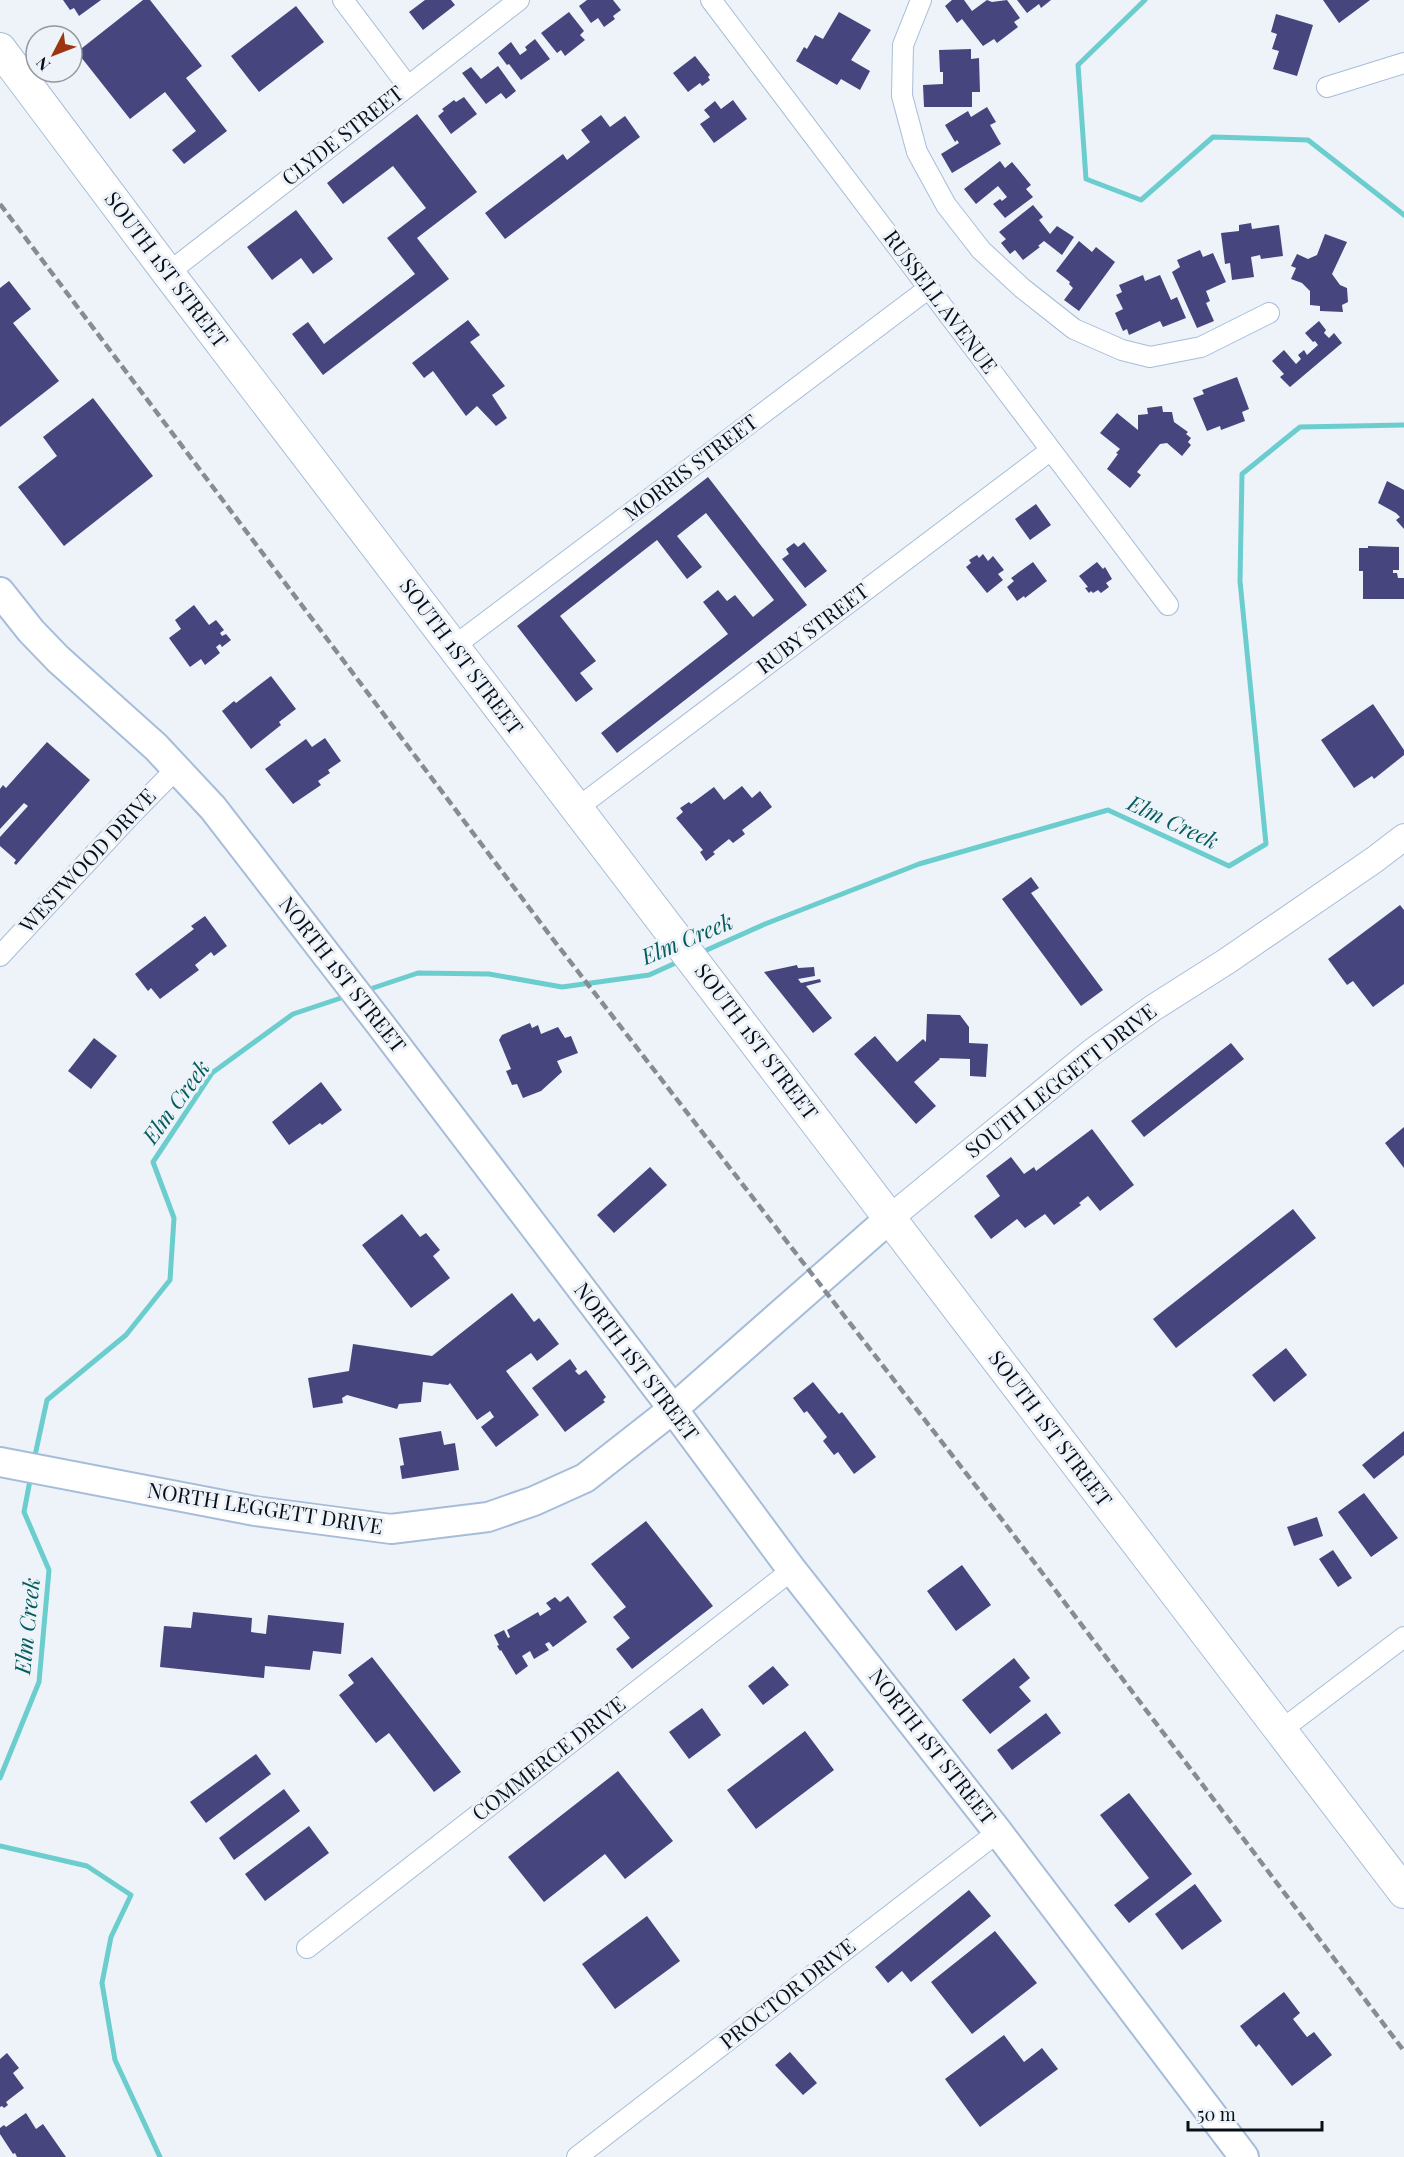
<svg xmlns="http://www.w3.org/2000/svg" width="1404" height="2157" viewBox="0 0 1404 2157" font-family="'Playfair Display',serif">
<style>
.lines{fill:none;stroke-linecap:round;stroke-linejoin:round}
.stream{stroke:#6ccdce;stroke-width:5}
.building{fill:#46457d}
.minor-casing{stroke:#a6bdda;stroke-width:22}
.tertiary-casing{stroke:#a6bdda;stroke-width:28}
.secondary-casing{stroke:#a6bdda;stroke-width:32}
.primary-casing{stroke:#a6bdda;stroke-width:34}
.minor{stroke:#fff;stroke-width:20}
.tertiary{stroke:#fff;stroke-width:26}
.secondary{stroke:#fff;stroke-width:28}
.primary{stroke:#fff;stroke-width:32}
.rail{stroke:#858c93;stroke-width:4.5;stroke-dasharray:9 4.5;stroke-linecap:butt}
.labels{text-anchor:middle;stroke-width:6;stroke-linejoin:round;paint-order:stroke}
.street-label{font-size:21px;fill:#070f19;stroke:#eef3f9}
.water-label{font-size:22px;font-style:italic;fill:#035d5e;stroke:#eef3f9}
</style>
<rect width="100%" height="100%" fill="#eef3f9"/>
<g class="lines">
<path class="stream" d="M1145,0l-67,65 8,114 55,21 72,-63 95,3 96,75
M700,953l65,-29 154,-60 189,-54 121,56 37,-22 -26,-263 2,-107 58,-47 104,-2
M364,991l54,-18 71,1 73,13 87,-12 31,-14
M34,1460l13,-60 79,-65 44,-55 4,-62 -21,-56 59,-89 81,-59 54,-18
M0,1778l39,-96 10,-112 -25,-58 7,-37
M0,1846l87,20 44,29 -20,42 -9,46 13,77 45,97"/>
</g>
<path class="building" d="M63,0h38l-22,16 -5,-8 -4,2z
M143,0h7l52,66 -16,12 41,53 -43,33 -12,-14 24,-19 -31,-39 -35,27 -53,-67z
M425,0h26l4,5 -32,25 -14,-18z
M587,0h26l8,10 -8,6 2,3 -11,8 -6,-9 -7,5 -12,-17z
M952,0h12l8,11 15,-11 5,2 15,-2 13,18 -6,4 4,5 -21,16 -3,-4 -11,7 -21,-27 -5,4 -12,-17z
M1017,0h34l-10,8 -2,-4 -12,9z
M1323,0h47l-31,23z
M296,6l28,36 -65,50 -28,-36z
M569,12l15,19 -4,4 5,5 -20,16 -4,-6 -4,3 -16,-20z
M839,12l32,18 -20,30 19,11 -10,19 -19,-11 -4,6 -41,-24 8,-14 3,2 8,-14 8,4z
M1276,14l37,11 -16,51 -24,-7 6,-18 -7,-2 5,-15 -6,-2z
M535,39l15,20 -29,21 -12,-16 -2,1 -9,-12 13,-11 9,13 7,-5 -2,-3z
M971,49v10l8,-1 1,34h-8v15h-48l-1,-22 20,-1v-12h-3l-1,-22z
M695,56l15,19 -2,2 2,3 -8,6 -2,-3 -12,9 -15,-19z
M498,66l18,25 -10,8 -5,-6 -15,11 -24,-31 9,-6 10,12z
M464,97l13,17 -26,20 -13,-18 6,-5 -2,-2 12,-9 2,2z
M733,100l14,19 -33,24 -14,-19 10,-7 -6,-7 11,-9 6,8z
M987,107l9,15 -6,3 11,19 -49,29 -11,-19 18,-11 -2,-3 -2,2 -10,-17 23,-14 3,6z
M417,114l60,78 -60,46 32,41 -126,96 -31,-41 16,-12 16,22 91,-70 -28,-36 39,-30 -33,-42 -50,38 -16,-21z
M601,115l9,12 15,-11 15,21 -135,102 -20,-26 78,-59 4,6 23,-18 -9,-12z
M1000,161l5,7 7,-6 19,23 -5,4 7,8 -28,21 -12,-14 7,-5 2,2 5,-4 -9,-11 -22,18 -12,-15z
M1033,205l10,12 -4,3 11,14 7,-8 17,11 -12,18 -18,-14 -6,5 2,1 -17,13 -8,-10 -5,4 -9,-11 5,-4 -7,-7z
M296,210l37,49 -20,15 -12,-16 -29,22 -25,-33z
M1251,223l1,6 27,-4 4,31 -22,3 -1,-4 -9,2 3,20 -22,3 -2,-17 -5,1 -4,-31 18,-2v-6z
M1325,234l22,8 -15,32 8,11 7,3 1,14 -6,3 1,7 -23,-1v-5l-10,-1v-14l-8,-8 -11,-4 5,-11 -5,-2 6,-12 11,5 9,-4z
M1079,241l13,11 4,-5 19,15 -36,49 -15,-11 9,-12 -4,-4 1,-2 -14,-11z
M1200,250l3,7 10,-4 13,29 -20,9 4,10 -4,2 8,18 -17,7 -25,-56 8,-5 -3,-7z
M1143,275l2,6 15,-6 11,25 6,-3 9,21 -23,9 -3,-6 -31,14 -2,-6 -4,2 -8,-18 8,-4 -7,-14 6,-3 -3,-7z
M9,281l22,28 -18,14 46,58 -59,46v-139z
M468,320l12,15 -10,7 35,44 -13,9 15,23 -11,8 -19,-20 -11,10 -33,-45 -9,7 -12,-15z
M1319,321l7,9 -2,3 5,5 5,-5 8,10 -52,44 -10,-10 4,-3 -12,-13 12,-11 12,14 5,-5 -3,-4 6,-5 3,5 11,-10 -3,-4 -2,1 -8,-9z
M1237,377l12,32 -7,3 3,9 -24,9 -1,-4 -13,5 -14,-33 11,-4 -2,-4z
M93,398l60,78 -89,70 -46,-59 39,-31 -14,-19z
M1162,406l1,6h9l2,10 14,10 -2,2 5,4 -3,4 3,3 -9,11 -15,-13 -7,1 -23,28 4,3 -11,13 -23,-19 11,-15 -2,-1 4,-4 -20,-16 17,-20 21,17v-15l10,-1 -1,-6z
M708,477l99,128 -190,148 -16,-20 127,-99 -25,-32 15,-12 9,11 8,-6 18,22 21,-17 -68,-87 -29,23 25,31 -15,12 -30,-39 -97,76 36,45 -16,12 13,16 -17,13 -59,-76z
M1387,481l17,9v39l-8,-9 4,-3 -4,-4 -18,-10z
M1036,504l15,21 -21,15 -15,-21z
M804,542l23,29 -22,17 -23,-29 7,-5 -3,-5 8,-6 4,4z
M1368,546l31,1v23h-6v3h4l1,5h6v21h-41v-28h-4v-23h9z
M983,554l5,7 5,-5 11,14 -6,4 5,6 -16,13 -21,-26 5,-4 -2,-3 8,-5 2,3z
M1033,562l14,19 -22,17 -1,-2 -7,5 -10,-14 7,-6 -3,-3z
M1097,562l6,7 2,-2 7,12 -6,4 3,4 -8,6 -3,-3 -5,3 -2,-2 -2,2 -4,-5 3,-1 -9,-11z
M194,605l15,20 7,-5 8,10 -4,3 2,3 4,-2 5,6 -9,7 -2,-3 -4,3 4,6 -15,12 -4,-6 -11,8 -21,-29 12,-9 -6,-9z
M271,676l25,33 -17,13 2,3 -30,24 -29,-38 12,-10 2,2z
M1373,704l31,46v5l-30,24 -2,-3 -18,12 -33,-48z
M325,738l16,23 -13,9 2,3 -12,8 3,4 -28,19 -28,-35 41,-30 6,8z
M47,742l43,38 -74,85 -2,-2 2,-3 -16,-14v-9l28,-31 -4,-3 -24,26v-40l3,-4 3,3z
M742,786l10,12 8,-7 12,16 -30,23 3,4 -12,9 -4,-4 -16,13 2,2 -9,7 -6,-9 3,-2 -27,-32 7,-6 -3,-4 9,-6 2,2 23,-17 10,13z
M1031,877l8,11 -8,5 72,97 -22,16 -79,-107z
M1400,905l4,5v74l-31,23 -20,-26 -6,4 -19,-26z
M205,916l22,30 -13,10 -3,-4 -16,13 4,5 -39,29 -9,-11 -3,3 -13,-17 59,-45 -3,-3z
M797,965l1,3 16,-1 1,9 -17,3 3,4 19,-4 1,3 -15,4 26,32 -19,15 -49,-61z
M927,1014l33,1 9,12v16l19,1 -2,33 -16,-1v-17l-31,-1 1,1 -26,23 22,24 -20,18 -62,-70 21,-18 22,26 26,-23 3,3z
M530,1023l2,5 6,-3 3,9 17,-7 7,11 6,-2 7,17 -21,8 5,11 -21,19 -18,7 -6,-14 -5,1 -6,-14 5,-2 -12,-29 3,-5z
M94,1038l23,18 -26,33 -23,-18z
M1231,1043l13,16 -100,78 -13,-16z
M321,1082l21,28 -20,15 -2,-2 -31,22 -17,-23z
M1404,1127v41l-19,-25z
M1092,1129l42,56 -34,26 -12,-15 -9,7 2,2 -27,20 -9,-11 -20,14 -8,-9 -26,20 -17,-23 26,-20 -14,-20 25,-19 13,17 10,-7 2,4z
M650,1167l17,18 -53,48 -17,-18z
M1293,1209l23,29 -140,110 -23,-29z
M402,1214l18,23 6,-4 14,17 -7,6 17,22 -39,30 -49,-63z
M512,1293l22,29 5,-4 20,26 -22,17 -6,-8 -25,18 33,44 -43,32 -15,-20 13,-10 -4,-6 -13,9 -27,-37 -2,2 -25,-3 -2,20 -22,2 -2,5 -50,-14 -5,3 1,5 -30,5 -5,-30 41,-7 4,-27 79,12z
M1286,1348l21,27 -33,27 -22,-27z
M570,1359l7,10 -2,2 4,4 7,-5 20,27 -3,3 2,2 -40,30 -33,-44z
M813,1382l26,32 3,-2 34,45 -22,17 -16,-22 -4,3 -11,-14 4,-4 -20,-26 -3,2 -11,-15z
M441,1431l3,14 11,-2 4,27 -57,9 -2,-13 4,-1 -5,-27z
M1404,1431v24l-30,24 -12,-14z
M1364,1493l34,45 -27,19 -33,-45z
M1317,1517l6,19 -29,10 -7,-19z
M646,1521l67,85 -81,63 -16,-20 14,-11 -17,-21 13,-10 -35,-43z
M1333,1550l19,28 -14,9 -19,-28z
M962,1565l29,40 -35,26 -29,-40z
M568,1596l19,26 -34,25 -4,-5 -4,2 4,6 -15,9 -4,-8 -8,5 6,10 -12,9 -15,-25 -1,1 -3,-5 2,-1 -5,-10 10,-5 4,8 2,-1 -3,-7 31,-18 2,4 11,-7 -5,-6 9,-6 5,5z
M193,1612l59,6 -1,14 15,2 2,-19 76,8 -3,31 -28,-3 -3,19 -45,-4 -1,12 -104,-11 4,-41 27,2z
M372,1657l89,115 -27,20 -45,-59 -13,10 -37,-48 15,-12 -6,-8z
M1014,1658l16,20 -11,9 12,14 -41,33 -28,-34z
M773,1666l16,19 -26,20 -15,-19z
M702,1708l19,27 -32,24 -20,-27z
M1046,1713l15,20 -49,37 -15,-20z
M805,1731l29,39 -78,59 -29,-39z
M256,1754l15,20 -65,49 -16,-21z
M618,1771l55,70 -48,38 -20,-25 -61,48 -36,-45z
M284,1789l16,22 -66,49 -15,-22z
M1129,1793l63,81 -63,49 -15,-18 35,-27 -49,-63z
M309,1826l20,27 -64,48 -20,-27z
M1195,1884l27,37 -40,29 -27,-36z
M969,1890l22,26 -80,66 -9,-11 -14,12 -13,-16z
M647,1916l33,45 -65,48 -33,-45z
M995,1931l42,52 -65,51 -41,-52z
M1284,1992l16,21 -7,6 14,18 7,-5 18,23 -40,31 -33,-42 -3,3 -16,-21z
M1004,2035l20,27 18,-14 16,21 -78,58 -35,-48z
M790,2052l27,31 -14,12 -28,-30z
M7,2053l12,15 -6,5 11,15 -18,14 2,3 -4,3 -2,-2 -2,1v-48z
M26,2113l10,16 7,-5 23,33h-49l-2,-4 -2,1 -13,-20v-6l4,-3 2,2z"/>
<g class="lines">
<defs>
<path id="minor" d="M343,0l64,85
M711,0l457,605
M921,0l-18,45 -1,51 15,56 29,53 35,45 41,38 52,41 48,21 28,7 51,-10 68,-34
M1327,87l77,-24
M168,273l351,-273
M453,647l476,-359
M576,809l475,-359
M0,956l129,-139 48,-49
M1280,1731l124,-94
M307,1948l485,-378
M577,2157l421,-325"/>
<path id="tertiary" d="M890,1218l202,-166 61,-44 74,-47 147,-101 30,-23"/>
<path id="secondary" d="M0,592l31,39 27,28 98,88 57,61 164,212 296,389 119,161 206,262 246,325
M0,1462l255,49 136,18 97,-12 46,-16 51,-23 88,-69 217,-191"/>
<path id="primary" d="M0,49l168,224 1236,1619"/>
</defs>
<use href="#minor" class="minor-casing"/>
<use href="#tertiary" class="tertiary-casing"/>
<use href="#secondary" class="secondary-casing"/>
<use href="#primary" class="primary-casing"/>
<use href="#minor" class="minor"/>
<use href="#tertiary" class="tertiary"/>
<use href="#secondary" class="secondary"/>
<use href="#primary" class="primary"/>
<path class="rail" d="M0,204l552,734 451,583 401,530"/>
</g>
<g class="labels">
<g class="street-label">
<text transform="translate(343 136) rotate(-38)" y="7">CLYDE STREET</text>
<text transform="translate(166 270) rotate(53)" y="7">SOUTH 1ST STREET</text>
<text transform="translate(940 302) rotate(53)" y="7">RUSSELL AVENUE</text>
<text transform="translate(691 468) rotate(-37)" y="7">MORRIS STREET</text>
<text transform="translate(813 629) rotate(-37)" y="7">RUBY STREET</text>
<text transform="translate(461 657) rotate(53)" y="7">SOUTH 1ST STREET</text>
<text transform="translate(88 861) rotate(-47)" y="7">WESTWOOD DRIVE</text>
<text transform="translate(342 975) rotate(52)" y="7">NORTH 1ST STREET</text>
<text transform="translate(756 1042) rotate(53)" y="7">SOUTH 1ST STREET</text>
<text transform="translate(1061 1081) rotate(-38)" y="7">SOUTH LEGGETT DRIVE</text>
<text transform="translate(636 1362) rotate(53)" y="7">NORTH 1ST STREET</text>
<text transform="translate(1050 1429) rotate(53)" y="7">SOUTH 1ST STREET</text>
<text transform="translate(265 1509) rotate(9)" y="7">NORTH LEGGETT DRIVE</text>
<text transform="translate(932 1747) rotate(52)" y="7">NORTH 1ST STREET</text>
<text transform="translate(549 1759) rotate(-38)" y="7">COMMERCE DRIVE</text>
<text transform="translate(788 1994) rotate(-38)" y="7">PROCTOR DRIVE</text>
</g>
<g class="water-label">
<text transform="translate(1173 822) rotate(25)" y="8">Elm Creek</text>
<text transform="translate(687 939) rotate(-23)" y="8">Elm Creek</text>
<text transform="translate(176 1102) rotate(-54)" y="8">Elm Creek</text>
<text transform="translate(27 1626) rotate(-84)" y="8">Elm Creek</text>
</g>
</g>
<g transform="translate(54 54) rotate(228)"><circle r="28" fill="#eef3f9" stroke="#92989f" stroke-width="1.5"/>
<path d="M0-4.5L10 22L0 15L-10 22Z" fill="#9d3610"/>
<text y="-9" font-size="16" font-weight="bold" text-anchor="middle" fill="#070f19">N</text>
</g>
<path d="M1188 2121v9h134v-9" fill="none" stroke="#070f19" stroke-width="3"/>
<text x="1197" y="2121" font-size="18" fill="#070f19" stroke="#eef3f9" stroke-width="4.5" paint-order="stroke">50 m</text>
</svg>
